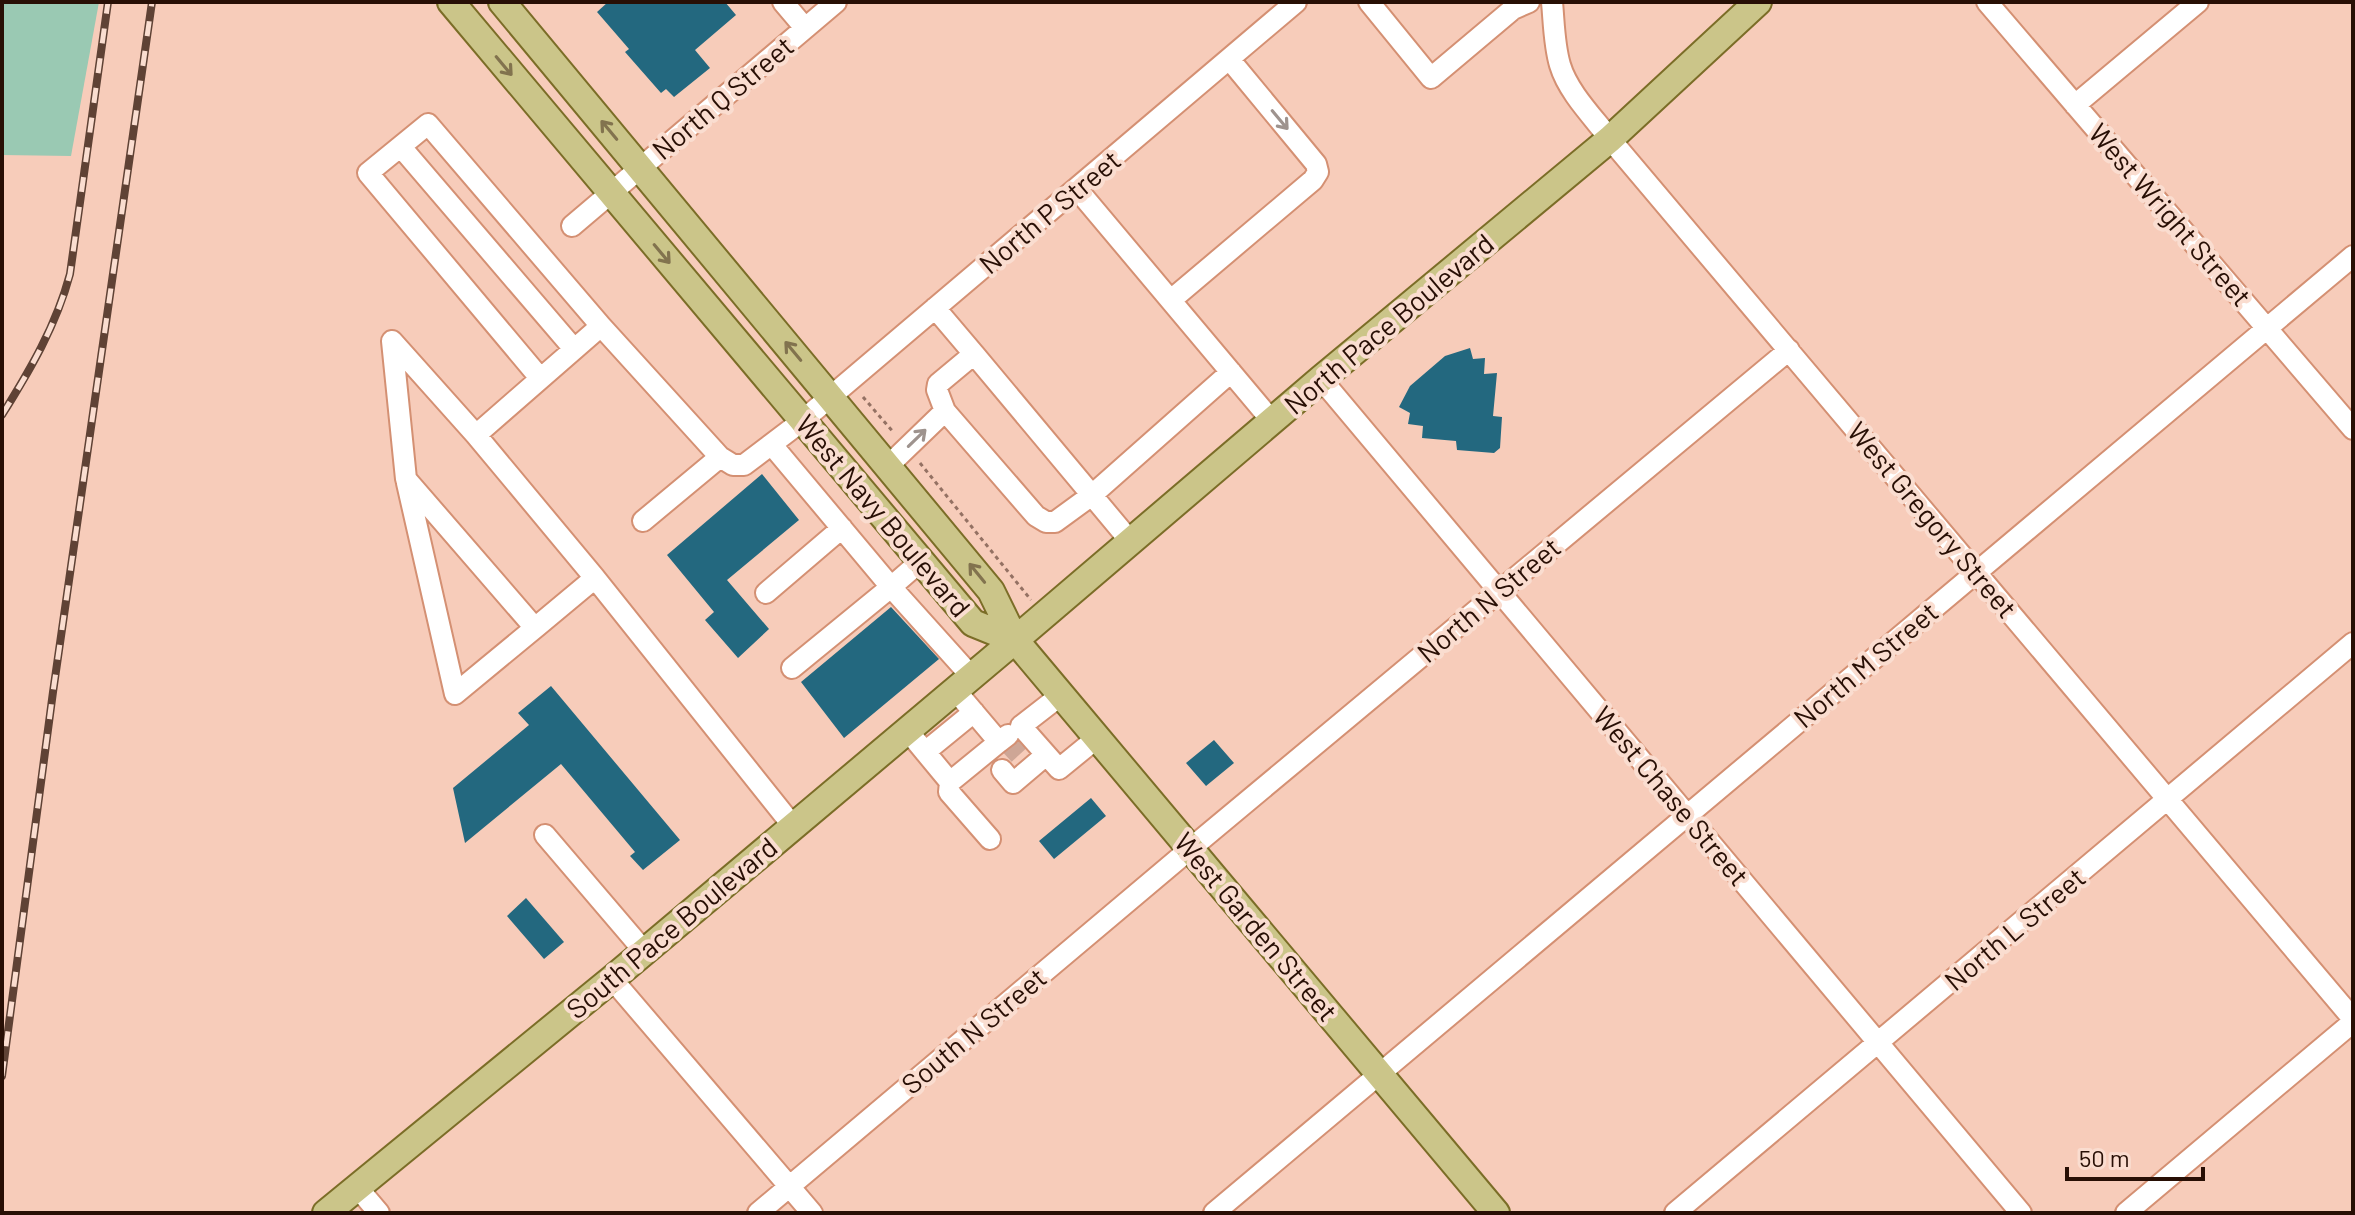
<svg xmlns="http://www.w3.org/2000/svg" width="2355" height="1215" viewBox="0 0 2355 1215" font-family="Barlow,sans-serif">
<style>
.green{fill:#9ac9b3}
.building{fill:#23687f}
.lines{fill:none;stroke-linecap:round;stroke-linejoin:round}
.minor-tunnel{stroke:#cea696;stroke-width:20;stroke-dasharray:20 10;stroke-linecap:butt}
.minor-casing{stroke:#d49073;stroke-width:24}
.major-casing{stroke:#7b6d27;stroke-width:30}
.path{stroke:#947163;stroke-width:3;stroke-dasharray:4 4;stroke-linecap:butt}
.minor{stroke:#fff;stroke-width:20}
.major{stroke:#cbc589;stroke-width:26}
.rail-casing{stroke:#5f4235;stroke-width:8}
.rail{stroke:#faddd0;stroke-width:5;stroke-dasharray:15;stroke-linecap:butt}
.oneway{stroke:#82734e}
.oneway2{stroke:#9e938e}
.labels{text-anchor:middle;stroke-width:8;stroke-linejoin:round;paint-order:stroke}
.street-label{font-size:28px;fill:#280f05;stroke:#faddd0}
</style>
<rect width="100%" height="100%" fill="#f7ccba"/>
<path class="green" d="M2,2h97l-28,154 -69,-1z"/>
<path class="building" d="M608,2h117l11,13 -41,35 15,18 -36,29 -8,-8 -5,4 -36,-41 4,-3 -32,-37z
M1470,348l3,11 12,-1 -1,16 13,-1 -4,43 9,1 -2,31 -6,5 -37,-3 -1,-9 -34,-3 1,-12 -15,-2 2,-11 -11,-6 11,-21 35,-30z
M762,474l37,46 -72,60 42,49 -31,29 -33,-38 9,-8 -47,-57z
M891,607l48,52 -95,79 -43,-56z
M551,686l129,154 -37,30 -13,-14 5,-4 -74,-88 -96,79 -12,-55 76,-63 -11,-12z
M1214,740l20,23 -28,23 -20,-23z
M1091,798l15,18 -52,43 -15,-18z
M526,898l38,44 -20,17 -37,-43z"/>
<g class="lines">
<path class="minor-tunnel" d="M1007,742l12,13"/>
<defs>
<path id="minor" d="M783,2l22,26
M1369,2l62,76 82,-69 16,-7
M1552,2c2,21 2,43 8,63 8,27 33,52 50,74l743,880
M1987,2l366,427
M2075,105l123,-103
M401,147l173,202
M1077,189l195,232
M572,226l264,-224
M1171,300l142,-120 5,-8 -2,-8 -86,-104
M935,308l39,46 -36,30 -1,6 8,21 91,105 10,6h9l37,-27 139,-123
M974,354l157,188
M540,378l-172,-205 60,-49 173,202
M1321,379l700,834
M476,435l119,143 -60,50 -129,-149 -14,-138 84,94 125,-109 119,131 13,8h11l58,-44 494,-419
M772,445l119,142 30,-26
M888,466l57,-55
M407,483l48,211 80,-66
M643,521l77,-64
M595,578l198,248
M766,593l76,-65
M792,668l99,-81 80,89
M955,690l44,52 9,-7
M1061,695l-40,31 38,43 38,-31
M907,730l43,52 49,-40
M925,752l49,-40
M1002,770l11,13 33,-28
M950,782l-1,10 41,47
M545,835l99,116
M612,979l200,234
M357,1187l22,26
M758,1213l432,-364 599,-499
M1214,1213l1139,-957
M1675,1213l678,-570
M2126,1213l227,-191"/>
<path id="major" d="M451,2l522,621 42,17
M502,2l489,589 24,49 481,573
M326,1213l286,-234 403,-339 306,-261 289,-240 148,-137"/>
</defs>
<use href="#minor" class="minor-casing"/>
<use href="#major" class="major-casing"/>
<path class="path" d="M863,397l31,36
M920,463l111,137"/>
<use href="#minor" class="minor"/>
<use href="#major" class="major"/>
<defs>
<path id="rail" d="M2,415c28,-45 54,-89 68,-141l38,-272
M2,1076l51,-384 99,-690"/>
</defs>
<use href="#rail" class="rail-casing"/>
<use href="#rail" class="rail"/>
</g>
<defs><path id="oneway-shaft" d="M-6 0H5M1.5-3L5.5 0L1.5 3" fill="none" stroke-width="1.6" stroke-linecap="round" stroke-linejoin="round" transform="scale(2)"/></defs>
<g class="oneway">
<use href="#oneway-shaft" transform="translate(504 66) rotate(50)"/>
<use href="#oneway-shaft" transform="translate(609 130) rotate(-130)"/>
<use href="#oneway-shaft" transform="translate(662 254) rotate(50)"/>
<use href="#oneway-shaft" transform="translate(793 351) rotate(-130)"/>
<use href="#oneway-shaft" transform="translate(977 573) rotate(-129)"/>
</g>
<g class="oneway2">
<use href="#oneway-shaft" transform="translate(1280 120) rotate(50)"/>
<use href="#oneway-shaft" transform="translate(917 438) rotate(-44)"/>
</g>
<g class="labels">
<g class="street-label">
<text transform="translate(723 98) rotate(-40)" y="10">North Q Street</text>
<text transform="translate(1050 212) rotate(-40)" y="10">North P Street</text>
<text transform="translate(2170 215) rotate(49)" y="10">West Wright Street</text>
<text transform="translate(1389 324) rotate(-40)" y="10">North Pace Boulevard</text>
<text transform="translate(883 516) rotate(50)" y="10">West Navy Boulevard</text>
<text transform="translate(1932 520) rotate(50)" y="10">West Gregory Street</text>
<text transform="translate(1489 600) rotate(-40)" y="10">North N Street</text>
<text transform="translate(1866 665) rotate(-40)" y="10">North M Street</text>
<text transform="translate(1671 796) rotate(50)" y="10">West Chase Street</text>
<text transform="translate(1256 927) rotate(50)" y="10">West Garden Street</text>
<text transform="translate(672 928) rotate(-40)" y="10">South Pace Boulevard</text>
<text transform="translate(2015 929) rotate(-40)" y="10">North L Street</text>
<text transform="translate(974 1031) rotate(-40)" y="10">South N Street</text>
</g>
</g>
<rect width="2355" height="1215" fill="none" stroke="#280f05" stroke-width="8"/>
<path d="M2067 1167v12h136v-12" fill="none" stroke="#280f05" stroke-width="4"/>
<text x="2079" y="1167" font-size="24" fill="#280f05" stroke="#faddd0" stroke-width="6" paint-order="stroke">50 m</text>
</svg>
